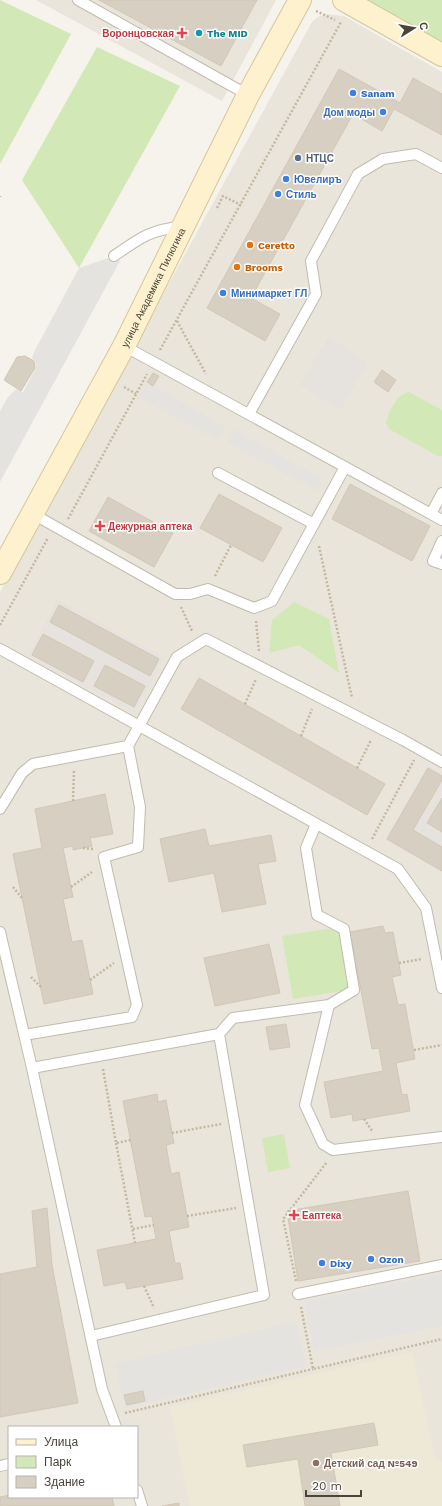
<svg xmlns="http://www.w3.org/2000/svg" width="442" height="1506" viewBox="0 0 442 1506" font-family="'Work Sans',sans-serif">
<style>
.residential{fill:#eae5da;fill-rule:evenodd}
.industrial{fill:#e6e2dd}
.education{fill:#eee8d7}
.green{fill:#d2e8b7}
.parking{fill:#e5e3e0}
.building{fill:#d7cfc2;stroke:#d2c7b5}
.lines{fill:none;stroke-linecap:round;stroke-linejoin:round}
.lane-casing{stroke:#c1bbaf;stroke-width:12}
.secondary-casing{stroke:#d4c69d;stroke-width:24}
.path{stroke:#c3b7a0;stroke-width:2.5;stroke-dasharray:2 2;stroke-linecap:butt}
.lane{stroke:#fff;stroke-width:10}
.secondary{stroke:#fef2ce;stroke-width:22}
.health-dot{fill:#e0444e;stroke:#fff;stroke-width:1.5}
.culture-dot{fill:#0f9aa8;stroke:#fff;stroke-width:1.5}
.shop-dot{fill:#3f7fe0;stroke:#fff;stroke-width:1.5}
.service-dot{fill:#5c6f8a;stroke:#fff;stroke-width:1.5}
.food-dot{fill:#e8710a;stroke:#fff;stroke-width:1.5}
.education-dot{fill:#8d6e63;stroke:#fff;stroke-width:1.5}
.labels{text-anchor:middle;stroke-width:3;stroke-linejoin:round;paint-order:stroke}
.health-label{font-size:10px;font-weight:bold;fill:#be3a42;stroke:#fff;text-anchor:start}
.culture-label{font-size:10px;font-weight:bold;fill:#0d838f;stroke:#fff;text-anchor:start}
.shop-label{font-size:10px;font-weight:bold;fill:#366cbe;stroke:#fff;text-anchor:start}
.service-label{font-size:10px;font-weight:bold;fill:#4e5e75;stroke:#fff;text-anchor:start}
.food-label{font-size:10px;font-weight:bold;fill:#c56008;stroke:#fff;text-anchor:start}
.street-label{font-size:10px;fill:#4a443a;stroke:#fff}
.education-label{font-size:10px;font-weight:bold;fill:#785e54;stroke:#fff;text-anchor:start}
</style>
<rect width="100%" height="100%" fill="#f6f3ec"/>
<path class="residential" d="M36,0h240l-54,101z
M326,14l18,2 98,56v1434h-442v-914l312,-570 6,-5zM9,1427h128v70h-128z"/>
<path class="industrial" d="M328,337l40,25 -28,48 -40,-25z
M57,600l107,57 -29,56 -107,-57z
M428,765l14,8v100l-57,-33z"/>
<path class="education" d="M412,1352l23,106 7,4v44h-252l-20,-99z"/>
<path class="green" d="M0,0l71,34 -71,130z
M362,0h80v45z
M97,47l83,39 -101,182 -57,-88z
M409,392l33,18v46h-4l-49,-27 -3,-6c3,-12 10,-28 23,-31z
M294,602l35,17 10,54 -40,-28 -30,8 3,-33z
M339,927l9,63 -55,9 -11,-63z
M284,1134l6,34 -22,4 -6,-34z"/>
<path class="parking" d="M114,256l6,5 -120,221v-71l8,-14 8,-8 7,3 13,-24 -1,-7 -3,-3 2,-6 45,-84z
M146,382l79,44 -8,14 -79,-43z
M233,429l90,50 -6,12 -91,-49z
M442,1274v52l-128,25 -10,-50z
M296,1322l10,44 -181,42 -10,-45z"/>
<path class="building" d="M99,0h158l-36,66z
M339,69l61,34 13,-25 29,16v41l-48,-26 -12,22 -29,-17 -102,184 29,16 -15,27 -58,-33z
M25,356l9,5 1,7 -14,23 -17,-11 13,-23z
M382,370l14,10 -8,12 -14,-10z
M153,373l6,3 -6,10 -6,-4z
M350,484l80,42 -18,35 -80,-42z
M219,494l63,34 -19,34 -63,-34z
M108,497l65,36 -19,34 -65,-36z
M59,605l100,54 -9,17 -100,-54z
M43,634l51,27 -11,21 -51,-27z
M105,665l40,21 -11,21 -40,-21z
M199,678l186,106 -18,31 -186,-106z
M428,768l14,8v4l-29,50 29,17v24l-55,-32z
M105,794l8,40 -23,4 2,8 -19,4v-4l-10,2 10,49 -10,2 9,43 10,-2 11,54 -49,10 -31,-150 29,-6 -7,-39z
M442,798v34l-15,-9z
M205,829l4,17 62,-11 5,26 -18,3 8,40 -44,8 -8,-39 -45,9 -9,-43z
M383,926l2,7 8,-1 8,43 -9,2 6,28 7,-1 10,55 -19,4 6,32 5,-1 3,17 -57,10 -1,-7 -21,4 -7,-36 59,-11 -4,-23 -7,1 -22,-117z
M269,944l11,49 -65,13 -11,-48z
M286,1024l4,23 -20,3 -4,-23z
M157,1094l1,8 8,-2 8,43 -8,2 5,29 8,-2 10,55 -20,4 6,32h5l3,16 -56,10 -2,-7 -21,4 -7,-36 59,-11 -4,-23 -7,1 -22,-116z
M408,1191l12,70 -122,20 -11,-70z
M47,1208l5,57 26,138 -78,14v-143l37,-7 -5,-56z
M143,1391l2,10 -18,4 -3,-10z
M374,1423l4,22 -47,8 9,53h-35l-7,-47 -51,8 -4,-22z
M9,1495v2h103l2,9h-114v-9z
M179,1503v3h-17z"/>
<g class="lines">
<defs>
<path id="lane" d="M78,0l170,95
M114,256c27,-19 36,-26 70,-30
M124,346l318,174
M249,414l67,-120 -5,-33 47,-87 25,-15 33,-5 26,14
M218,473l96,51
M33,514l142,80h15l18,-5 46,19 18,-7 73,-134
M431,514l11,-21
M442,541l-9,20 9,3
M0,649l398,220 28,39 16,80
M0,809l22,-36 11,-9 95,-18 49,-89 29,-18 197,101 39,22
M316,824l-10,24 11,67 27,14 10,61 -25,15
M0,932l32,136 70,321 14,38
M24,1035l108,-18 5,-12 -33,-148 34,-10 2,-40 -12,-61
M32,1068l187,-34 14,-16 96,-13 -24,100 18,39 10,6 109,-13
M298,1294l144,-29
M91,1336l173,-41 -45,-261
M0,1466l9,-2
M137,1490l5,16"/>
<g id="secondary">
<path d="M344,0l98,55"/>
<path id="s1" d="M0,573l124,-227 124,-251 52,-95"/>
</g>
</defs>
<use href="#lane" class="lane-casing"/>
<use href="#secondary" class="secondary-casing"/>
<path class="path" d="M316,11l19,9
M0,197v-1
M217,208l6,-12 18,9
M177,321l29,53
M160,350l181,-328
M124,387l12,7
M68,519l79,-145
M319,546l33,152
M215,576l16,-31
M181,607l11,24
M256,621l3,30
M0,625l48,-87
M245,704l11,-25
M301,736l11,-27
M357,768l14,-28
M73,801l1,-32
M372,839l42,-79
M83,848l10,1
M13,887l9,11
M71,887l21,-15
M399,963l23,-4
M31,977l10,10
M90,980l24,-17
M414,1050l28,-5
M103,1069l13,74 15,-3
M364,1119l9,13
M172,1133l49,-9
M116,1143l19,100
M187,1216l49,-8
M133,1229l21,-4
M296,1281l-13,-62 44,-57
M144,1286l10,22
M301,1307l12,62 129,-30
M125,1413l188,-44"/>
<use href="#lane" class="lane"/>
<use href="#secondary" class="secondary"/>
</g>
<g class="health-dot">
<path d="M180 27h4v4h4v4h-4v4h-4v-4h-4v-4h4z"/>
<path d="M98 520h4v4h4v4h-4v4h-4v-4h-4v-4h4z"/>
<path d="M292 1209h4v4h4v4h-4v4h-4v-4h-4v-4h4z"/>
</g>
<circle class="culture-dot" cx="199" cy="33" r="4"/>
<g class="shop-dot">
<circle cx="353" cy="93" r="4"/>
<circle cx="383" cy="112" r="4"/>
<circle cx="286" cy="179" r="4"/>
<circle cx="278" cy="194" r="4"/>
<circle cx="223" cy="293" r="4"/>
<circle cx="371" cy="1259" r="4"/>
<circle cx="322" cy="1263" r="4"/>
</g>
<circle class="service-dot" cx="298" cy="158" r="4"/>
<g class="food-dot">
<circle cx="250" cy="245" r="4"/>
<circle cx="237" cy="267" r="4"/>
</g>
<circle class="education-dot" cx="316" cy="1463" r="4"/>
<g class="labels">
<g class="health-label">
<text x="174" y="37" text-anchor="end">Воронцовская</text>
<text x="108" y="530">Дежурная аптека</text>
<text x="302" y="1219">Еаптека</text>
</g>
<g class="culture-label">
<text x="207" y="37">The MID</text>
</g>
<g class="shop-label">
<text x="361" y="97">Sanam</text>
<text x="375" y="116" text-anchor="end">Дом моды</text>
<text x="294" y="183">Ювелиръ</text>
<text x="286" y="198">Стиль</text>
<text x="231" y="297">Минимаркет ГЛ</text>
<text x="379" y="1263">Ozon</text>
<text x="330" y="1267">Dixy</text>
</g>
<g class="service-label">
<text x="306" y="162">НТЦС</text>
</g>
<g class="food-label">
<text x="258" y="249">Ceretto</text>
<text x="245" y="271">Brooms</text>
</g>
<g class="street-label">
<text dy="4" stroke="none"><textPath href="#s1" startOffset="324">улица Академика Пилюгина</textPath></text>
</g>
<g class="education-label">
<text x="324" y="1467">Детский сад №549</text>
</g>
</g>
<rect x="8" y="1426" width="130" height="72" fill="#ffffff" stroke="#b7b4b0"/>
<rect x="16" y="1439" width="20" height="6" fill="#fef2ce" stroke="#b7b4b0"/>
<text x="44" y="1446" font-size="12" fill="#4a443a">Улица</text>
<rect x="16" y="1456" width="20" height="12" fill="#d2e8b7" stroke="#b7b4b0"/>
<text x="44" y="1466" font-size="12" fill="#4a443a">Парк</text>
<rect x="16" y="1476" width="20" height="12" fill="#d7cfc2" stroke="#b7b4b0"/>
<text x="44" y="1486" font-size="12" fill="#4a443a">Здание</text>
<g transform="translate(414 28) rotate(79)" stroke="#ffffff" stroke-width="3" paint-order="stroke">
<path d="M0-3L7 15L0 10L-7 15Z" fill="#4a443a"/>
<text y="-6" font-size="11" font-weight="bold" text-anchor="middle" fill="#4a443a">С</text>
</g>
<path d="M306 1490v6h55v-6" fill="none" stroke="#4a443a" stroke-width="2"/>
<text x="312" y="1490" font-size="12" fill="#4a443a" stroke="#ffffff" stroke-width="3" paint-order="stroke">20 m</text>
</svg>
